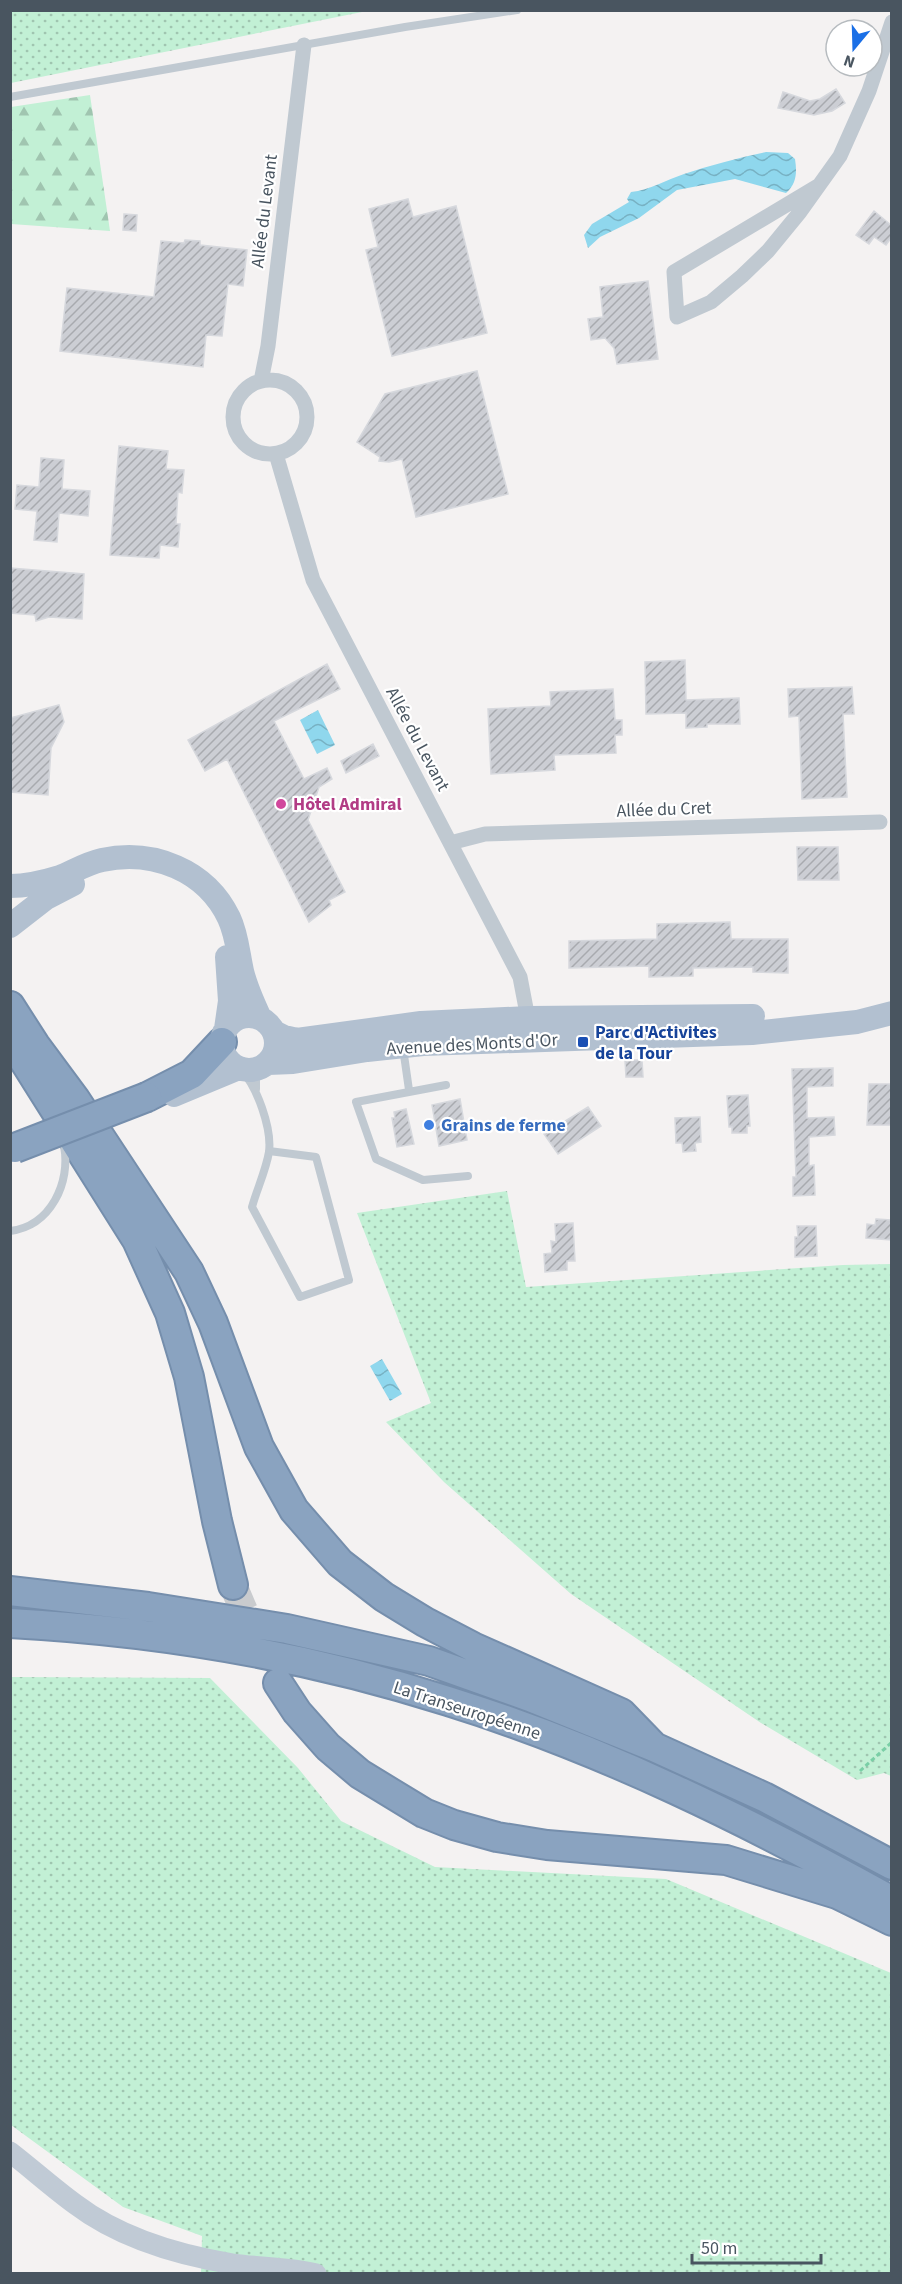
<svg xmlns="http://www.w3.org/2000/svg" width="902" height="2284" viewBox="0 0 902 2284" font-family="'Source Sans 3',sans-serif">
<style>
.grass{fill:url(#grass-dots)}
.forest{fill:url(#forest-firs)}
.water{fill:url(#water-waves)}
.building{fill:url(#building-hatch);stroke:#d6d8dd;stroke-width:1.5}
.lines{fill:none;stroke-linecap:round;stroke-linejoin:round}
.highway-tunnel{stroke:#c9cbce;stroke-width:28;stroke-dasharray:28 14;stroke-linecap:butt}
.highway-casing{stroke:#758eac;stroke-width:32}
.path{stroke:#79cfa6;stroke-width:3;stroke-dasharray:4.5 3;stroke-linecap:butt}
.lane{stroke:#c0c9d1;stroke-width:8}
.street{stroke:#c0c9d1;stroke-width:15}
.secondary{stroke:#c0cad5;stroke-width:21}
.primary{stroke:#b2c0d0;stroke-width:24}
.highway{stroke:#8aa3c0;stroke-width:28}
.highway-bridge-casing{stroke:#758eac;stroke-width:32;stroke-linecap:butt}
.highway-bridge{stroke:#8aa3c0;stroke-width:28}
.hotel-dot{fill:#d1479c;stroke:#fff;stroke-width:2}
.transit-dot{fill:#1a4fb4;stroke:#fff;stroke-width:2}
.shop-dot{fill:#3f7fe0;stroke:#fff;stroke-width:2}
.labels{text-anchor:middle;stroke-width:4.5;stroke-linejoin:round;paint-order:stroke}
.street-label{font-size:18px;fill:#495560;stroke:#fff}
.hotel-label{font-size:18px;font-weight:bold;fill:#b23c85;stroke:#fff;text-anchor:start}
.transit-label{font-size:18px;font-weight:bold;fill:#164399;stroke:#fff;text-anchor:start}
.shop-label{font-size:18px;font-weight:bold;fill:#366cbe;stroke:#fff;text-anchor:start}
</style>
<defs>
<pattern id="grass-dots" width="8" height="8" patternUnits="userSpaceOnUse" patternTransform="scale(1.5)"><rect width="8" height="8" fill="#c2f0d5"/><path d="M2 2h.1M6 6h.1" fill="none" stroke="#a0c5b0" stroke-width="1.8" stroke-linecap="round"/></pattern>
<pattern id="forest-firs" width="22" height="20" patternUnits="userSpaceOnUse" patternTransform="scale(1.5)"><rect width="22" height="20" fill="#c2f0d5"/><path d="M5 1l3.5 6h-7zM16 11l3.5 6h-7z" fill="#a0c5b0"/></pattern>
<pattern id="water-waves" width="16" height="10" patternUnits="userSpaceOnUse" patternTransform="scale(1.5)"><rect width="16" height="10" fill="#8fd7ed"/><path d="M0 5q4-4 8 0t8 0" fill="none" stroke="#77b1c3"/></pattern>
<pattern id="building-hatch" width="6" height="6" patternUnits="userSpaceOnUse" patternTransform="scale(1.5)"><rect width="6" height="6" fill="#ccced4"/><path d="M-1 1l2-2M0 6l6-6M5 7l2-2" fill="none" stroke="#a8aaaf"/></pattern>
</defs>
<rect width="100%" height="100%" fill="#f4f2f2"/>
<path class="grass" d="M11,10h356v1l-356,72z
M507,1191l19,96 317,-22 48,-1v512l-7,-3 -27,7 -96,-57 -190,-129 -127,-112 -58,-60 45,-19 -74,-190z
M11,1677l199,1 88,90 43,53 94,46 231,12 225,94v300h-690l1,-37 -79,-29 -112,-82z"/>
<path class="forest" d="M90,95l20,136 -99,-7v-117z"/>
<path class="water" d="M766,152l22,1 7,6c2,13 2,24 -9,34l-51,-14 -58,11 -38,28 -39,19 -12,11 -4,-13 8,-11 37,-22 -2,-3 4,-7c19,-2 35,-12 53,-18 27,-9 54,-16 82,-22z
M318,710l17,35 -18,9 -17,-34z
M382,1359l20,35 -12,7 -20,-35z"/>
<path class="building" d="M836,89l9,14 -13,8 -18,4 -36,-7 5,-16 27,9 10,-2z
M408,199l5,18 43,-11 31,127 -95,23 -26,-106 12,-3 -9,-38z
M874,211l17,14v13l-5,7 -12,-8 -5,7 -13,-9z
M124,214l13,1 -1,16 -13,-1z
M185,240l15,1v4l47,5 -4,36 -15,-2 -6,52 -16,-1 -3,32 -143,-16 7,-63 87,9 7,-56 23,2z
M648,281l10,78 -41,5 -3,-16 -9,-10 -14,2 -3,-21 15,-2 -3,-30z
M477,371l31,123 -92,23 -14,-58 -13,3 -10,-1 1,-4 -23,-15 28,-48z
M119,446l49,5 -2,18 18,1 -2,23 -4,-1 -2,32h4l-2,23 -18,-2 -1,13 -49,-3z
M41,458l23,2 -2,29 28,2 -2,25 -29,-3 -2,29 -23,-2 3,-29 -22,-2 2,-24 22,2z
M10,568l74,6 -2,45 -33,-2 -13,4 -1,-6 -25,-2z
M685,660l1,40 53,-2 1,26h-33v3l-21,1v-15l-40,1 -1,-52z
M327,664l13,25 -66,32 30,58 23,-11 5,11 -13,8 -11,33 37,72 -16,8 2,5 -22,17 -82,-163 -22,12 -17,-31z
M852,687l2,27h-11l4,83 -45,2 -3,-83 -10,1 -1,-28z
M613,689l2,31h7v15h-7l1,18 -62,2 1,15 -64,4 -3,-65 63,-3 -1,-14z
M59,705l5,17 -13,26 -3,47 -38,-3v-74z
M373,744l6,12 -33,17 -5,-12z
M797,847h41l1,33h-41z
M730,922l1,17h57v34l-35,-1v-5l-60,1v8l-44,1v-11l-80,2v-27l88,-2v-15z
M625,1060h17l1,17h-17z
M833,1068v18l-26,1v31l27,-1 1,18 -26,2v29l5,-1 1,30 -22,1v-19h3l-4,-108z
M869,1084h22v41h-24z
M748,1095l2,31h-3v7h-15v-6h-3l-2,-31z
M460,1099l7,41 -28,6 -7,-41z
M588,1107l13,19 -43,28 -14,-20z
M406,1109l8,35 -17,3 -5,-29h3l-1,-6z
M700,1117l1,25 -6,1 1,8 -13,1 -1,-9h-6l-1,-25z
M876,1219l15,1v20l-25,-2 1,-14 8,1z
M573,1223l2,38h-8v9l-22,2 -1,-18 8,-1 -1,-12 5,1 -1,-18z
M797,1226h19l1,30 -22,1v-20h3z"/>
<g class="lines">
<path class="highway-tunnel" d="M233,1585l25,59"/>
<defs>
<path id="highway" d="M10,1006l25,39 40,54 114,173 24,51 46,124 35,63 46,53 44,34 41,25 48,25 148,66 33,34
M13,1043l124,197 33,73 19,64 28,144 16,64
M147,1097l45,-23 30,-32
M10,1591l138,16 139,22 142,32 101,36 124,50 110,50 128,68
M10,1623c148,8 297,33 438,78 155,48 302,121 444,200
M278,1683l19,29 31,35 32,27 64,39 30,12 43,12 50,8 179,15 111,34 55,27"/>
</defs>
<use href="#highway" class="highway-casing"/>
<path class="path" d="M860,1771l32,-29"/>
<path class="lane" d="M10,97l395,-70 112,-17
M403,1048l6,42
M240,1069c17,16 32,60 29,83 -3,18 -12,37 -17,55l48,90 49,-17 -33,-123 -47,-6
M446,1085l-90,17 20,57 47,21 45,-4
M256,1089v-10l4,-11
M10,1231c41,-5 61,-49 54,-85"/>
<path class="street" d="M818,186l-144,86 3,45 34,-15 31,-26 26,-25 32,-39 40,-56 29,-65 23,-69
M233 417a37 37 0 1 1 74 0a37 37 0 1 1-74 0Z
M261,381l7,-35 36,-301
M276,454l37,126 207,397 9,47
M450,843l35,-9 395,-12"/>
<path class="secondary" d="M10,2152c22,17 43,36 65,52 46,35 103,51 158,60 28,4 56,3 83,10"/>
<path class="primary" d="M10,886c17,0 34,-4 50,-9 14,-6 28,-14 42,-17 51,-11 104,10 127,58 8,17 9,35 13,53 4,17 11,32 18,47
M10,926l36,-28 27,-14
M222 1043a27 27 0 1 1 54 0a27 27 0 1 1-54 0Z
M226,1029l4,-28 -3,-44
M274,1032l10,5 13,3 124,-17 108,-5 224,-2
M268,1063l25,-1 74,-12 56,-6 329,-11 105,-11 35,-9
M174,1095l65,-27"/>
<use href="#highway" class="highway"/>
<defs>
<path id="highway-bridge" d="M15,1148l132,-51"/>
</defs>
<use href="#highway-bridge" class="highway-bridge-casing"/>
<use href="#highway-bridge" class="highway-bridge"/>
</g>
<circle class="hotel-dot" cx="281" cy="804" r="6"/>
<rect class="transit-dot" x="577" y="1036" width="12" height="12" rx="3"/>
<circle class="shop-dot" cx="429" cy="1125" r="6"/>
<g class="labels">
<g class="street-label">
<text transform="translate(264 211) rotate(-83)" y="6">Allée du Levant</text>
<text transform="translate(418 739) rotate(62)" y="6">Allée du Levant</text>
<text transform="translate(664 809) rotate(-2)" y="6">Allée du Cret</text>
<text transform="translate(472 1044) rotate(-3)" y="6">Avenue des Monts d'Or</text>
<text transform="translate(467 1710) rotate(18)" y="6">La Transeuropéenne</text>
</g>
<g class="hotel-label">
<text x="293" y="810">Hôtel Admiral</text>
</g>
<g class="transit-label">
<text x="595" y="1038">Parc d'Activites<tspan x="595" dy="21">de la Tour</tspan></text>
</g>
<g class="shop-label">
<text x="441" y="1131">Grains de ferme</text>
</g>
</g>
<rect width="902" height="2284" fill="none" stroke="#495560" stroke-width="24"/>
<g transform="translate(854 48) rotate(199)"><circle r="28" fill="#ffffff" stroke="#b6bbbf" stroke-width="1.5"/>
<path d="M0-4.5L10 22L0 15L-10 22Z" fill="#1a6fe6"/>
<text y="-9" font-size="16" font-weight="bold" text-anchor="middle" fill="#495560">N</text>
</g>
<path d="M692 2254v9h129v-9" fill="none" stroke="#495560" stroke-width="3"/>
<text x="701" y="2254" font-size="18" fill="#495560" stroke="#ffffff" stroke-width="4.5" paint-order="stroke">50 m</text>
</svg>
